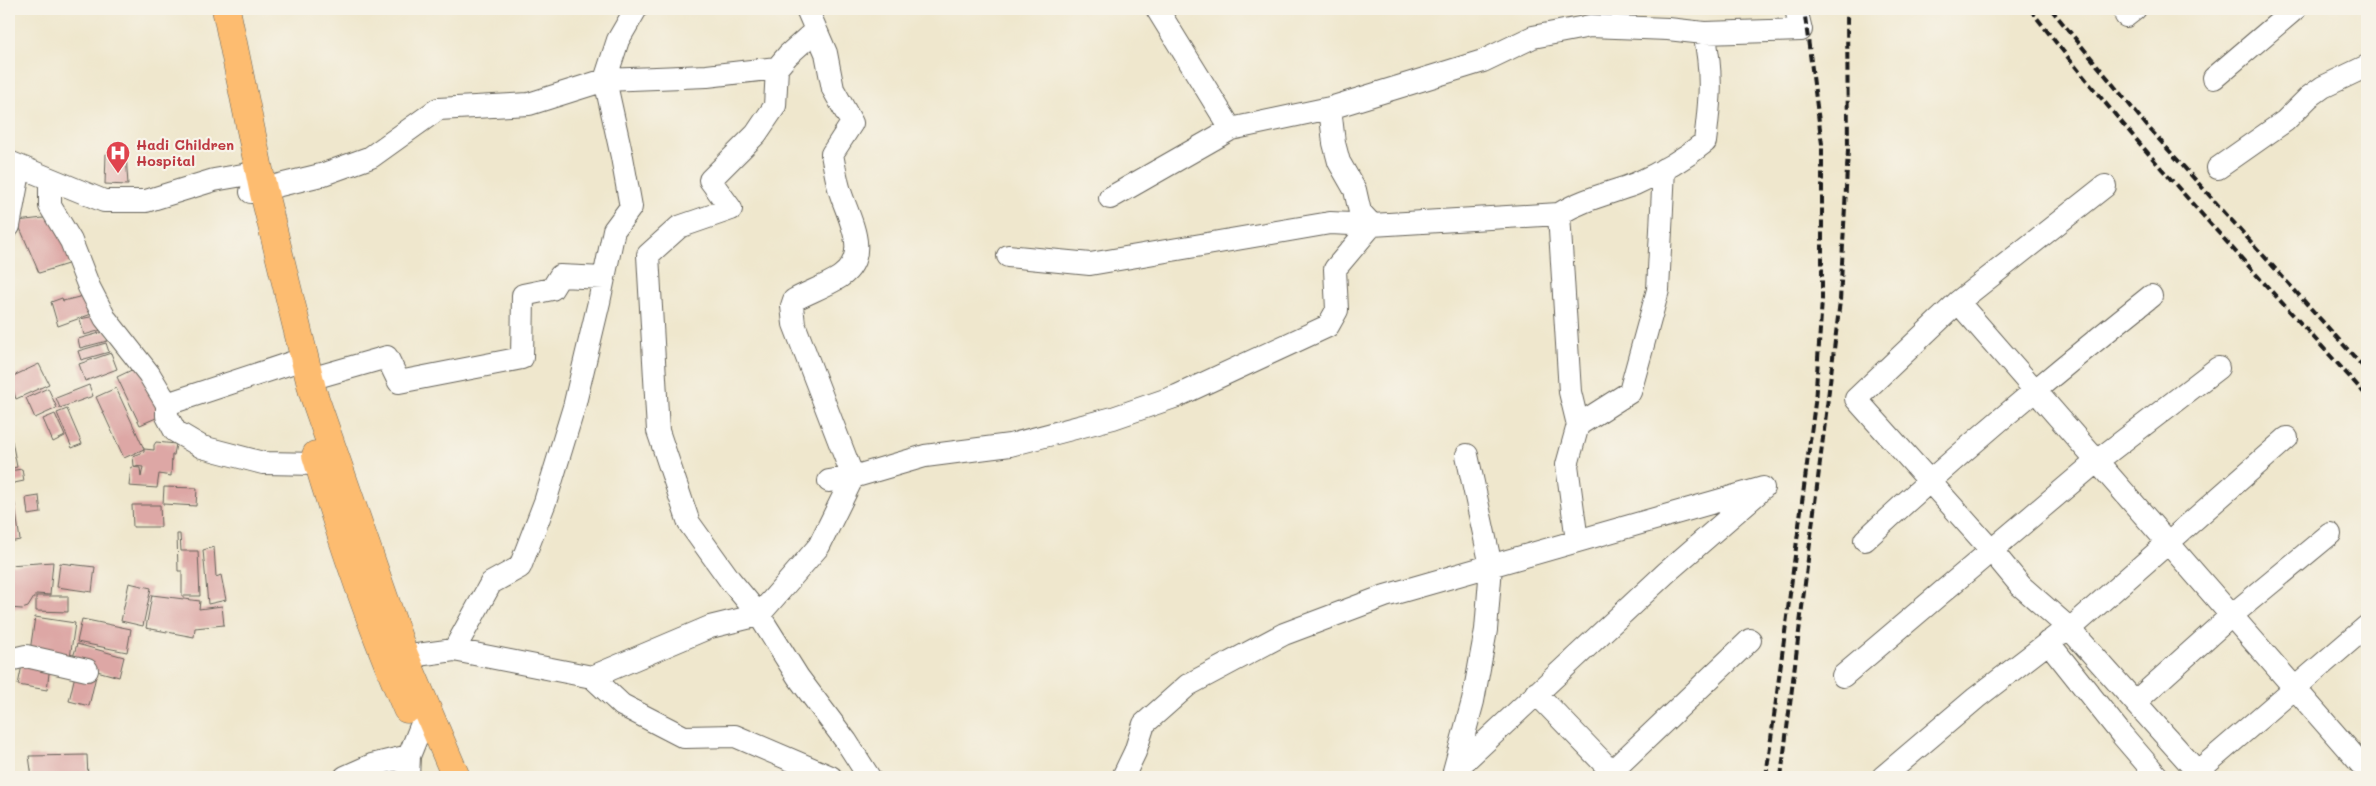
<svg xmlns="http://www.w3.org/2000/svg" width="2376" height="786" viewBox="0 0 2376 786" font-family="Mali,sans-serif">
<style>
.building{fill:#dda7a5}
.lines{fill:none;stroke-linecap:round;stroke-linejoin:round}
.minor-casing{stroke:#66635a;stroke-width:24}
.major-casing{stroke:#66635a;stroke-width:29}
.minor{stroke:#fff;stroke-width:22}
.major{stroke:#fdbc70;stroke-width:28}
.rail{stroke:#1c1c1c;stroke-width:4;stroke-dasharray:8 4;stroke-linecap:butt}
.labels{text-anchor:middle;stroke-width:4.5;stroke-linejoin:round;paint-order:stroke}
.health-label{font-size:14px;font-weight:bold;fill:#be3a42;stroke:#f7f3e8;text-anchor:start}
</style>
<rect width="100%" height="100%" fill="#f7f3e8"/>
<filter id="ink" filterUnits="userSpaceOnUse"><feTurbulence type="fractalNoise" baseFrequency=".02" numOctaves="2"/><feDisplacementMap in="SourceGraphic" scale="10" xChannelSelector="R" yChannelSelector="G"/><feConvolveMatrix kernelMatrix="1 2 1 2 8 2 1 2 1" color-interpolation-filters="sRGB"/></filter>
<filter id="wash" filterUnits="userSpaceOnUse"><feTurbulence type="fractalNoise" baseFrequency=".0096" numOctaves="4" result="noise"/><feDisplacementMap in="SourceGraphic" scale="20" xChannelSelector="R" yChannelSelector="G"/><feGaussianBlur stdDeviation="1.12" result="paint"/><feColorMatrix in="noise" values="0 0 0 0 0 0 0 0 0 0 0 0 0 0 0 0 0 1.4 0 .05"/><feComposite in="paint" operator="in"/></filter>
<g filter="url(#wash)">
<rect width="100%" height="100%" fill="#efe7cd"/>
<g id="blocks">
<path class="building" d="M106,154h20l2,31 -23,-1z
M52,217l22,45 -35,11 -22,-52z
M91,294l6,18 -39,14 -7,-24 11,-4 1,3z
M100,315l5,14 -21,6 -4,-16z
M107,331l4,9 -31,8 -2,-9z
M106,343l3,9 -28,8 -3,-9z
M111,353l6,16 -32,12 -6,-17z
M39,364l10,20 -33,15 -7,-21z
M140,366l23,49 -23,10 -23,-48z
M89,385l4,11 -33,12 -4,-10z
M48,388l9,20 -22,10 -9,-20z
M116,388l28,61 10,1v-5l2,-3 20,2 -2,11h-2l-1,21 -12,-2 -2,14 -28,-2 2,-19 9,1 1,9 2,-10 -9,-1 -1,-10 11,-4v-3l-20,9 -28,-61z
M67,409l15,35 -10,4 -15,-35z
M55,414l10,22 -12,6 -10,-23z
M9,441h3l5,26 -8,2z
M22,469l2,12 -15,3v-13z
M11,487l1,11h-3v-10z
M164,487l33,1 -1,18 -33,-2z
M39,496l2,17 -13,2 -2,-17z
M14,499l6,41 -11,2v-42z
M132,505h28l1,22h-28z
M177,534h3l1,17h17l2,45h-18v-25h-4z
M214,547l2,30 5,-2 5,25 -18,4 -5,-54z
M53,562l-3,33 -14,-1 -8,13 -6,2 -13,-1v-43z
M60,563l35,4 -3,25 -35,-5z
M129,583l22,5 -8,38 -22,-5z
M152,595l48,6 -1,8 23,-3 2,19 -29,3 -1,9 -48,-9z
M36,596h32v16l-32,-1z
M35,617l40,6 -5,35 -40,-7z
M82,619l49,10 -4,23 -50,-10z
M77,644l47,13 -5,20 -48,-13z
M23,660l27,5 -3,25 -29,-5z
M76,671l20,5 -7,30 -20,-5z
M87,755l1,22h-56l-3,-21z"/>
</g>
</g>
<g filter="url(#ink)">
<use href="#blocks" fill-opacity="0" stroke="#66635a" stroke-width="1"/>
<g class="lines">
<defs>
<path id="minor" d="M1157,9l74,120 99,-21 153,-47 50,-24 57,-11 78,3 36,4c9,41 6,68 1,109 -21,17 -45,31 -70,42 -27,10 -52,15 -76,30l-187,11 -12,-13 -5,-22 -16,-28 -5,-19 -4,-35
M2126,16l9,-7
M1704,33l97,-3 -5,-21
M777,68l-2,38 -19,28 -46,46 21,29 -52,18 -31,28 10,176 31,92 41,57 29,35 39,62 48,64 23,36
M2214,78l81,-69
M9,162l95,39h42l68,-21 46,-8
M2218,168l67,-47 24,-24 14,-10 44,-21
M50,179v27l21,35 18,46 16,31 44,56 18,30v12l8,15 27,16 61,16 56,1
M251,192l70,-17 50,-18 67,-48 91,-5 76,-24 13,-40 18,-31
M1110,198l121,-69
M1559,214l11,178 8,33
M9,226l11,-59
M1008,256l82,8 240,-41 42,2
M1958,302l147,-116
M310,379l77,-22 12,25 123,-24 1,-63 29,-6 8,-13 44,2
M167,404l124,-41
M829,481l24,-4 72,-21 85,-11 103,-27 64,-22 151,-70 9,-16 -2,-41 37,-44
M1865,540c92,-86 188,-166 286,-244
M1577,541l-10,-76 11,-40 52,-33 28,-102 6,-121
M2048,642l74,93 36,42
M454,650l37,-67 29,-16 25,-65 29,-95 25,-105 15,-72 17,-23 -9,-50 -17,-77 102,-4 70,-8 11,-13 28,-25
M388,659l66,-9 138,27 30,28 62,32 51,-1 96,41
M9,660l17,-4 61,14
M1843,676l254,-215 121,-93
M592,677l118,-50 49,-12 60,-69 34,-69 -59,-153 -2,-18 2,-6c15,-8 32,-14 46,-23 33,-23 7,-60 -1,-89 -3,-11 -5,-23 -7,-34l20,-31 -19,-34 -7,-36 -19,-44
M1536,693l81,84
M2135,702l97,-87 98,-81
M1455,770l212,-198 90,-78
M1454,771l19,-70 13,-71 5,-64 -24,-111
M2197,772l170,-146
M345,777l27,-12 37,-9
M408,777l1,-21 18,-45
M1123,777l12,-25 9,-28 44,-39 96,-51 101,-38 378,-108
M1606,777l144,-137
M1883,777l93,-79 82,-63 12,-6 217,-191
M2202,777l-132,-148 -49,-43 -29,-35 -136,-152 102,-97 409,469"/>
<path id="major" d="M226,9l37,180 50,204 91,262 52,122
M316,455c26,86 55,172 91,254"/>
</defs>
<use href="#minor" class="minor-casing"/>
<use href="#major" class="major-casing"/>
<use href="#minor" class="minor"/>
<use href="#major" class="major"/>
<path class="rail" d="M2030,9c104,136 222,260 337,387
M2051,9l96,117 220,245
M1766,777l49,-374 7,-103v-156l-18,-135
M1781,777l59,-476 8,-151 -1,-141"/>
</g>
</g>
<defs>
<symbol id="hospital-pin" viewBox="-11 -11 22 30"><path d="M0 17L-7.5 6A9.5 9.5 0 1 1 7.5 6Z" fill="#e0444e" stroke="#f7f3e8"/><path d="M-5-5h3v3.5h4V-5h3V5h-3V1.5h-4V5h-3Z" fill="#fff"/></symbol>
</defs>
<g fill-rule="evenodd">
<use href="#hospital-pin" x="104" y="139" width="28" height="38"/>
</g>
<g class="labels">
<g class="health-label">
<text x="136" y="150">Hadi Children<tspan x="136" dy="16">Hospital</tspan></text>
</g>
</g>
<rect width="2376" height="786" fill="none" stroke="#f7f3e8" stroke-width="30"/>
</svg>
